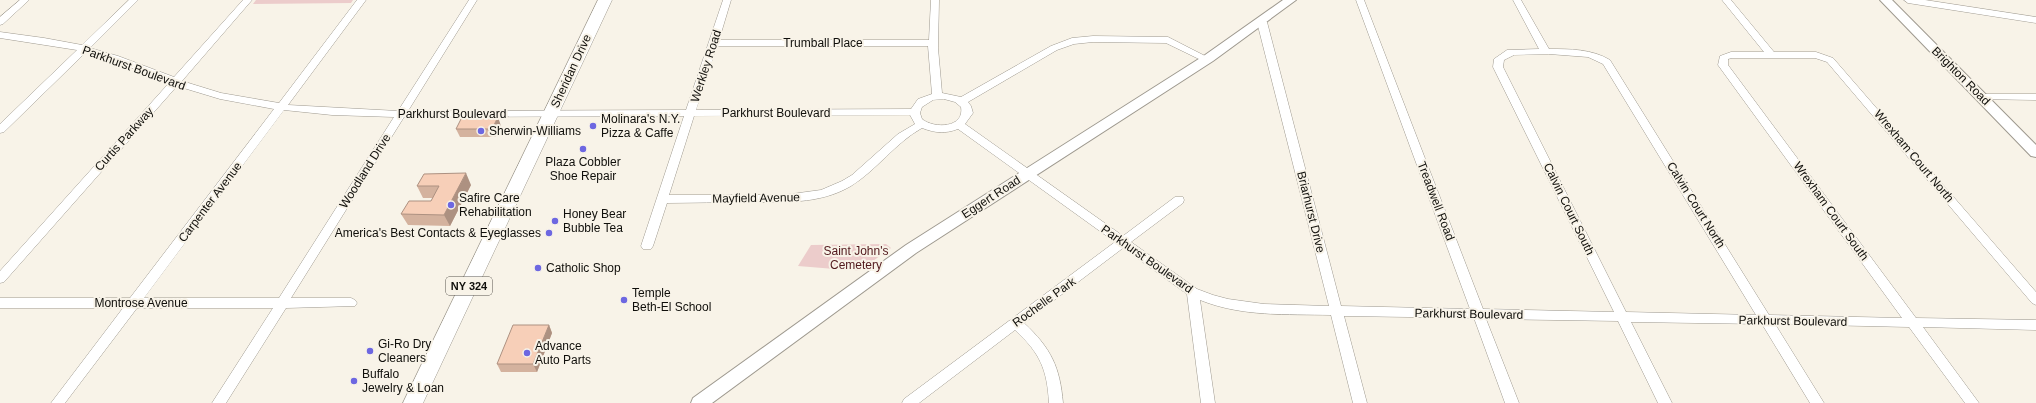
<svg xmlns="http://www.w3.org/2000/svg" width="2036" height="403" viewBox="0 0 2036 403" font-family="Arial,sans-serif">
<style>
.green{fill:#eccccb}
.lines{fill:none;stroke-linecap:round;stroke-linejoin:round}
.minor-casing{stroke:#9e998f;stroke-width:1}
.tertiary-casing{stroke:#9e998f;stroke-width:2}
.primary-casing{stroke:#9e998f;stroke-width:1}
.minor{fill:#fff;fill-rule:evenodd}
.tertiary{fill:#fff;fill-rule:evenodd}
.primary{fill:#fff;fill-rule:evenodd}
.wall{fill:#d4b29e}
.shaded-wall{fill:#ad9181}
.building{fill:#f7cfb8;stroke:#ad9181}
.poi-dot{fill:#6d67e1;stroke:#f8f3e8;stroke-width:1.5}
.labels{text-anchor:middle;stroke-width:4;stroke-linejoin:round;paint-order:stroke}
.shield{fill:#f8f3e8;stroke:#56534d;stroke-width:1}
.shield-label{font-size:11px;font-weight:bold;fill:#100f0b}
.street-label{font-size:12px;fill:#100f0b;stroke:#f8f3e8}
.poi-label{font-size:12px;fill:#100f0b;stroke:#f8f3e8;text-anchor:start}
.park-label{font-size:12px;fill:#51181c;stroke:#f8f3e8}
</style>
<rect width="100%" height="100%" fill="#f8f3e8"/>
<path class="green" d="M256,0h97l-2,3 -98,1z
M886,244l5,4 -32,23 -61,-5 13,-21z"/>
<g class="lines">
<defs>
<path id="minor" d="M20,0h9l-26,24 -3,1v-8z
M129,0h9l-48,48 28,8 56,21 69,-77h9l-70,81 39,12 58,10 78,-103h9l-78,105 110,6 71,-111h8l-69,111 278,-1 37,-110h8l-12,40h210l2,-40h8l-1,48 4,45 19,4 90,-51 21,-8 21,-2 75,1 43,22 -2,2h-6l-37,-18 -73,-1 -19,2 -17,6 -89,52 3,4 2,7 -8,11 158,112 52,-39h8l1,3 -1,3 -52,39 66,47 16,6 15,4 36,5 65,2 -72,-284 5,-3 5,3 74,284 129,3 -114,-309h8l119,309 131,3 -121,-245 1,-8 13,-9 32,-1 -26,-49h8l28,49c21,0 43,0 61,11l159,255 133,3 -184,-253 2,-9 11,-4h33l-42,-52h9l43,52h42l17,6 203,234v13l-4,-2 -205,-241 -12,-4h-83l-4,1v6l188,253 120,2v10l-113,-3 56,76h-14l-56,-76 -134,-3 49,79h-14l-48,-79 -131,-2 41,81h-14l-40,-82 -132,-2 33,84h-14l-31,-85 -130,-2 23,87h-14l-22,-88c-44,-1 -89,2 -131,-15l15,103h-14l-14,-109 -64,-46 -99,75c27,25 36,44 39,80h-14c-2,-34 -9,-50 -34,-73l-96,73h-17l2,-4 211,-157 -157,-113c-13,5 -23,4 -36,-1 -27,15 -45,42 -71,58 -32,19 -70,16 -105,16 -26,0 -53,1 -79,1l-14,43 -2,3h-8l-2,-3 43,-130 -280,1 -113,181h60l4,2 2,3 -2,3 -69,2 -60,95h-14l61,-95h-136l-72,95h-14l72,-95h-123v-10h130l144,-189 -54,-10 -43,-13 -173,196 -4,1v-12l169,-188 -57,-23 -26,-8 -82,80 -4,1v-9l77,-74 -77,-12v-6l44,6 38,7zM717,46h211l4,48 -14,5 -7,10 -215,1zM1549,54l39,3 15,7 153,251 -130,-3 -123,-245 1,-7 10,-5zM944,99l11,3 6,5c4,21 -27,22 -39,12l-2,-6 2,-6 11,-7zM284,110l48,5 62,2 -115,181h-135zM910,115l5,9 -17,10 -46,41 -10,6 -21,9 -37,5h-115l25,-79z
M1904,0h21l111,17v6l-128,-20z
M1981,94h55v6l-59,-1 -1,-2 1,-2z"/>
<path id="tertiary" d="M1283,0h13l-83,61 -297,192 -204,150h-21l2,-5 213,-153 299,-190z
M1880,0h12l144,145v12l-5,-1z"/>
<path id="primary" d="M598,0h14l-189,403h-20z"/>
</defs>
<use href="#minor" class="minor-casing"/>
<use href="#tertiary" class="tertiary-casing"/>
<use href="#primary" class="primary-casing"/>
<use href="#minor" class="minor"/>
<use href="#tertiary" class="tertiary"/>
<use href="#primary" class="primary"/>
</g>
<path class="wall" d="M501,126l-6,11h-35l-4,-8z
M471,185l-21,41 -42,-1 -7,-11 30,-13 2,-3h-10l-6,-12z
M549,325l3,8 -15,39h-36l-4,-8z"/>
<path class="shaded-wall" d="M498,117l3,9 -6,11 -3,-8z
M466,173l5,12 -21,41 -6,-11z
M549,325l3,8 -15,39 -4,-8z"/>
<path class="building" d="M462,117h36l-6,12h-36z
M466,173l-22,42 -43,-1 8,-13h22l8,-15h-22l7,-12z
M513,325h36l-16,39h-36z"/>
<g class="poi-dot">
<circle cx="593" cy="126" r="4"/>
<circle cx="481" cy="131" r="4"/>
<circle cx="583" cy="149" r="4"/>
<circle cx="451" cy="205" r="4"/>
<circle cx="555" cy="221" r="4"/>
<circle cx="549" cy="233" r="4"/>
<circle cx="538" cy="268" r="4"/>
<circle cx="624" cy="300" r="4"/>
<circle cx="370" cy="351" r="4"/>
<circle cx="527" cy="353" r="4"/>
<circle cx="354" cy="381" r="4"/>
</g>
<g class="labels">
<rect class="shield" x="446" y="277" width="46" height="18" rx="3"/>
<g class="shield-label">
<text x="469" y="290">NY 324</text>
</g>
<g class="street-label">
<text x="823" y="47">Trumball Place</text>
<text transform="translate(706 66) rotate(-72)" y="4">Werkley Road</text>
<text transform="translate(134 68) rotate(20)" y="4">Parkhurst Boulevard</text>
<text transform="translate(571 71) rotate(-65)" y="4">Sheridan Drive</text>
<text transform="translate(1961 76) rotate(45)" y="4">Brighton Road</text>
<text x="776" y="117">Parkhurst Boulevard</text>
<text x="452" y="118">Parkhurst Boulevard</text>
<text transform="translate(124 139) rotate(-48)" y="4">Curtis Parkway</text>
<text transform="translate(1914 156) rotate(50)" y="4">Wrexham Court North</text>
<text transform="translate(365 171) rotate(-58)" y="4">Woodland Drive</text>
<text transform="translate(991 197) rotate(-33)" y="4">Eggert Road</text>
<text transform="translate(756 198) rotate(-1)" y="4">Mayfield Avenue</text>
<text transform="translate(1436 201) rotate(69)" y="4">Treadwell Road</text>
<text transform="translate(210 202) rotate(-53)" y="4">Carpenter Avenue</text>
<text transform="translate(1696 205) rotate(58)" y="4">Calvin Court North</text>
<text transform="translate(1569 209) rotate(64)" y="4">Calvin Court South</text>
<text transform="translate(1831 211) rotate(54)" y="4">Wrexham Court South</text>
<text transform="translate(1311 212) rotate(76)" y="4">Briarhurst Drive</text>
<text transform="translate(1147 259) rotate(35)" y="4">Parkhurst Boulevard</text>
<text transform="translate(1044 302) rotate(-36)" y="4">Rochelle Park</text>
<text x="141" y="307">Montrose Avenue</text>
<text transform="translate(1469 314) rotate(1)" y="4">Parkhurst Boulevard</text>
<text transform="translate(1793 321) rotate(1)" y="4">Parkhurst Boulevard</text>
</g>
<g class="poi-label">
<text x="601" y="123">Molinara's N.Y.<tspan x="601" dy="14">Pizza &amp; Caffe</tspan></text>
<text x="489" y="135">Sherwin-Williams</text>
<text x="583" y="166" text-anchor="middle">Plaza Cobbler<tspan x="583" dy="14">Shoe Repair</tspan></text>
<text x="459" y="202">Safire Care<tspan x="459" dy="14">Rehabilitation</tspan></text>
<text x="563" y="218">Honey Bear<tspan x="563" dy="14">Bubble Tea</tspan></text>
<text x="541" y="237" text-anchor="end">America's Best Contacts &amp; Eyeglasses</text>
<text x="546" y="272">Catholic Shop</text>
<text x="632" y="297">Temple<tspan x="632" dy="14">Beth-El School</tspan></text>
<text x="378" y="348">Gi-Ro Dry<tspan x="378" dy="14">Cleaners</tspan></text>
<text x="535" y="350">Advance<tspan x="535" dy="14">Auto Parts</tspan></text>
<text x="362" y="378">Buffalo<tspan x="362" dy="14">Jewelry &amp; Loan</tspan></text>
</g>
<g class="park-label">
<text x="856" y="255">Saint John's<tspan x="856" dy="14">Cemetery</tspan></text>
</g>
</g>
</svg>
